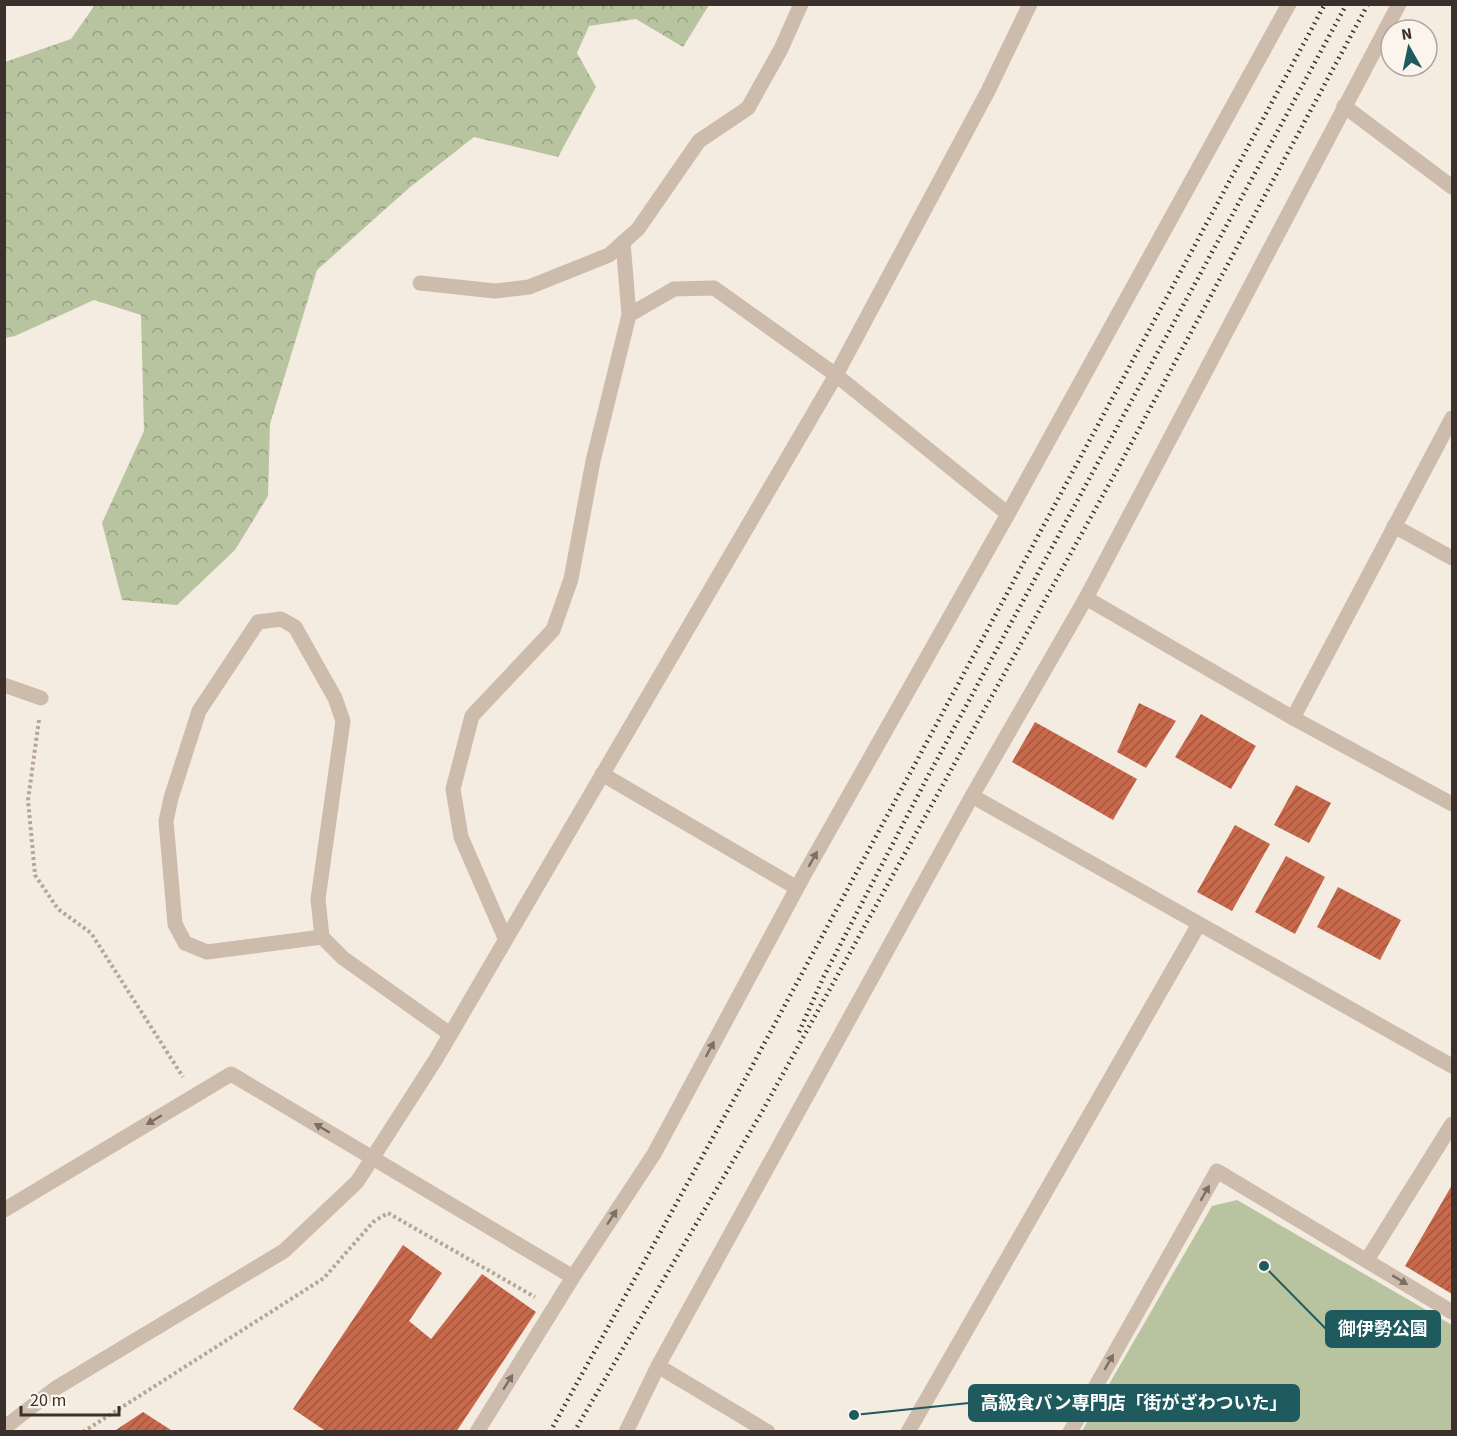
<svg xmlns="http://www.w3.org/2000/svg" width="1457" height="1436" viewBox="0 0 1457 1436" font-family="'Source Sans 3','Noto Sans JP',sans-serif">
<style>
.forest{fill:url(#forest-crowns)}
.green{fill:#b8c4a0}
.building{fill:url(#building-hatch)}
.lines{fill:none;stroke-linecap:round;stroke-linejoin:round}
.path{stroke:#b9a596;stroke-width:4;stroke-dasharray:3 3;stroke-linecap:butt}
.minor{stroke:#cdbbac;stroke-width:15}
.tertiary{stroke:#cdbbac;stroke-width:15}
.rail{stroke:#3b302b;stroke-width:4.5;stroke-dasharray:1.5 4.5;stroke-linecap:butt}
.oneway{fill:#7d6f65}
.leader{fill:none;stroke:#1f5a5e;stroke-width:2}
.callout-dot{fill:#1f5a5e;stroke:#fbf5ee;stroke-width:2}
.callout{fill:#1f5a5e;stroke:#1f5a5e;stroke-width:2}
.callout-label{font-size:18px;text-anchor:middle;font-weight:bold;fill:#fff}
</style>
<defs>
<pattern id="forest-crowns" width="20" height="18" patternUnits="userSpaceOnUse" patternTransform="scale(1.5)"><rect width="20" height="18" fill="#b8c4a0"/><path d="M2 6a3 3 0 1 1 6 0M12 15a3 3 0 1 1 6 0" fill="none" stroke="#97a083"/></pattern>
<pattern id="building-hatch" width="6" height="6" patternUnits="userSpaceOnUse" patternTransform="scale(1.5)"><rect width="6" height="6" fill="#c8694b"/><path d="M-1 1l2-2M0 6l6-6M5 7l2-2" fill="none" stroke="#a4573f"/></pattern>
</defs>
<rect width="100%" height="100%" fill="#f4ebe1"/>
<path class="forest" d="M95,5v-1l614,1 -26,42 -47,-28 -47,7 -12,27 19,34 -38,70 -84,-20 -65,51 -92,82 -47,154 -2,72 -33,54 -58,55 -55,-5 -20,-77 42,-92 -3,-116 -47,-15 -79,36 -10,2v-276l66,-23z"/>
<path class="green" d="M1237,1200l215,125v106h-370l130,-225z"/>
<path class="building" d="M1139,703l37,18 -30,47 -29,-16z
M1201,714l55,32 -25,43 -56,-32z
M1035,722l102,57 -24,41 -101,-58z
M1296,785l35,18 -22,40 -35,-18z
M1235,825l35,19 -38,67 -35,-19z
M1286,856l39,21 -30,57 -40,-22z
M1338,887l63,33 -21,40 -63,-33z
M1452,1185v109l-47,-28z
M403,1245l39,28 -33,48 22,18 51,-65 54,38 -80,120h-129l-34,-23z
M143,1412l31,20h-61z"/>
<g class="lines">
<path class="path" d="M39,720l-11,80 7,75 23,34 33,24 92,144
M83,1432l241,-154 49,-56 15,-9 147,84"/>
<path class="minor" d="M1344,106l108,81
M420,283l75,8 34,-4 80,-32 29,-26 61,-88 49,-33 33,-59 20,-45
M629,315l45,-26 40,-1 122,87 172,139
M1394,526l58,32
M4,685l37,13
M1293,718l159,-300
M602,774l195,114
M972,796l480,270
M322,937l-115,15 -22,-9 -10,-19 -9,-103 5,-23 28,-87 59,-89 23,-3 14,8 40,71 8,23 -25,178 4,38 21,21 107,76
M505,938l-44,-101 -8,-48 19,-73 81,-86 18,-51 22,-118 36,-146 -6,-73
M4,1210l227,-136 342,203
M1367,1260l85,-136
M658,1366l110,66
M477,1432l96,-155 81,-123 150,-279 204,-361 281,-510
M626,1432l32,-66 314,-570 114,-198 313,-594
M908,1432l291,-508
M1070,1432l147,-261 235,141"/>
<path class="tertiary" d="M1086,598l207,120 159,86
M4,1428l52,-40 228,-137 73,-69 79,-123 400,-684 152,-284 42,-87"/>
<path class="rail" d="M799,1032l25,-56 103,-198 419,-773
M550,1432l187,-338 588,-1090
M574,1432l189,-322 355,-642 250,-464"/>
</g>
<defs><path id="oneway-solid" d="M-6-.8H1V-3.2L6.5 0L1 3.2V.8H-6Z" transform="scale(1.5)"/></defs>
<g class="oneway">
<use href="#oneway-solid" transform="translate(813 859) rotate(-61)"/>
<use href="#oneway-solid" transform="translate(710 1049) rotate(-62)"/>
<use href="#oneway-solid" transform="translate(154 1120) rotate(149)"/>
<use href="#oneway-solid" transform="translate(322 1128) rotate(-149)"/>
<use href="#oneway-solid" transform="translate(1205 1193) rotate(-60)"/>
<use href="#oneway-solid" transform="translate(612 1217) rotate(-57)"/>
<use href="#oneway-solid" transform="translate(1400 1280) rotate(31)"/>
<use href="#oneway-solid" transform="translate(1109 1362) rotate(-60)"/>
<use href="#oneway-solid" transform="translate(508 1382) rotate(-58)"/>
</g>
<path class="leader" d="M1264 1266L1326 1329M854 1415L969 1403"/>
<g class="callout-dot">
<circle cx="1264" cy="1266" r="6"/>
<circle cx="854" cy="1415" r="6"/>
</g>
<g class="callout">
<rect x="1326" y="1311" width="114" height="36" rx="6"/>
<rect x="969" y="1385" width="330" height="36" rx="6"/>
</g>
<g class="callout-label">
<text x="1383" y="1335">御伊勢公園</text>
<text x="1134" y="1409">高級食パン専門店「街がざわついた」</text>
</g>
<rect width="1457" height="1436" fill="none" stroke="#3b302b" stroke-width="12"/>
<g transform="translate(1409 48) rotate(351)"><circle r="28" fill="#fbf5ee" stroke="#aea6a0" stroke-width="1.5"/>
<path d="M0-4.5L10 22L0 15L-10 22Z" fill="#1f5a5e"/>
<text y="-9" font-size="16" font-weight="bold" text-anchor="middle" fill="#3b302b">N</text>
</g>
<path d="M21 1406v9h98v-9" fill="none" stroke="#3b302b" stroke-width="3"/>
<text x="30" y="1406" font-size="18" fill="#3b302b" stroke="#fbf5ee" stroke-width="4.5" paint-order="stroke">20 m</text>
</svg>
